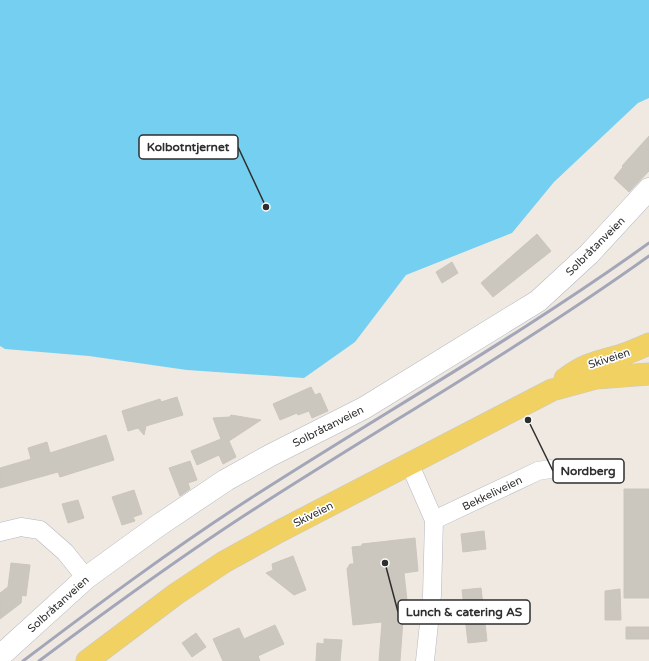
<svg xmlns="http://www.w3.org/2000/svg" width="649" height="661" viewBox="0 0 649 661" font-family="'Varela Round',sans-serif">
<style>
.water{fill:#75cff0}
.building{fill:#cbc7bf;stroke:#cbc5ba}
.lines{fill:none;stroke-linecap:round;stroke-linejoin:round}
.street-casing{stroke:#b4b7c1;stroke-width:19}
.secondary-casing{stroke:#b4b7c1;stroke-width:23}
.primary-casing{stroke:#c9c9c9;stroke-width:23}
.street{stroke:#fff;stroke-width:18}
.secondary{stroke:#fff;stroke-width:22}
.primary{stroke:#f2d163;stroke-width:22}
.rail{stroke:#a3a6b8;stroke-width:3}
.labels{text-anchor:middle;stroke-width:3.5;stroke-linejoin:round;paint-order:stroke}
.street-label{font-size:11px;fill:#2e2e2e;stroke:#fff}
.leader{fill:none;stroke:#2e2e2e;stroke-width:1.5}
.callout-dot{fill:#2e2e2e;stroke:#fff;stroke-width:1.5}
.callout{fill:#fff;stroke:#2e2e2e;stroke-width:1.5}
.callout-label{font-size:12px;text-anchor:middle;font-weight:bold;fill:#2e2e2e}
</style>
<rect width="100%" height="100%" fill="#efe9e1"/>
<path class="water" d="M0,0h649v98l-11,5 -84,79 -42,51 -106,42 -51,67 -51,36 -117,-8 -98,-14 -84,-7 -5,-3z"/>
<path class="building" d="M649,136v35l-20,21 -15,-14 9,-11 -1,-1z
M537,234l14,17 -1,1 -57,45 -12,-14z
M452,262l6,11 -16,10 -6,-11z
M311,387l4,8 5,-2 8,18 -16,7 -3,-7 -11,4 -1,-2 -17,7 -7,-16z
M177,397l6,18 -37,11 -2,9 -6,-7 -10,3 -6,-20 38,-12 1,3z
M231,415l30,5 -32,21 7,16 -13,7 -4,-9 -22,10 -6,-14 30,-12 -8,-21 17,-1z
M106,435l8,25 -54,17 -2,-5 -58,16v-20l31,-9 -3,-11 19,-6 3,11z
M190,461l7,19 -9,3 2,6 -10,7 -11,-28z
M624,489h25v109h-25z
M134,490l8,24 -9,3 2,4 -13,4 -10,-28z
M78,500l6,18 -16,5 -6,-19z
M484,531l2,18 -23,3 -2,-18z
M415,538l3,33 -14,2 4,37h-3l1,9 -3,1 -3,41h-21l3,-39 -29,3 -6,-56 3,-5h4l-2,-17 10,-1v-2z
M293,556l13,34 -12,5 -28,-22 7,-3 -1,-6z
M11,563l19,2 -4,31 -4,-1 -1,8 -21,16v-26l8,-6z
M481,588l6,53 -19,2 -6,-53z
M620,589l1,31h-16v-29z
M275,625l9,19 -26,12 2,5h-37l-10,-22 26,-11 5,11z
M626,627h23v12h-23z
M196,633l10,14 -14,10 -10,-14z
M324,639l18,1 -2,21h-24l1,-18 7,1z"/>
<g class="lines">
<defs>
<path id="street" d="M410,465l24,55 -2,75 -7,66
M434,520l104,-49 12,-2
M0,532l21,-5 19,3 25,22 21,26"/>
<path id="secondary" d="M0,656l86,-78 73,-53 67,-45 45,-25 93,-47 174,-107 51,-47 60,-65"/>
<path id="primary" d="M565,379c21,-16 33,-17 57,-24 9,-3 18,-7 27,-11
M87,661l89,-67 48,-32 56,-31 272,-141 44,-12 53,-4"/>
</defs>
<use href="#street" class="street-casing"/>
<use href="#secondary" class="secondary-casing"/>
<use href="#primary" class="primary-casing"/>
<use href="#street" class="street"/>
<use href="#secondary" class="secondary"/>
<use href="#primary" class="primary"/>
<path class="rail" d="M23,661c74,-56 149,-112 228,-163 132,-85 270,-163 398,-255
M39,661c71,-53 142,-105 217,-153 130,-84 266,-161 393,-252"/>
</g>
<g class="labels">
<g class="street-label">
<text transform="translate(595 246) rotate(-45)" y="4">Solbråtanveien</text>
<text transform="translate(609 358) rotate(-18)" y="4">Skiveien</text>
<text transform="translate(328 426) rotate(-27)" y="4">Solbråtanveien</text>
<text transform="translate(492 493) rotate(-26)" y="4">Bekkeliveien</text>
<text transform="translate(313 514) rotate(-27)" y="4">Skiveien</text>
<text transform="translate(58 604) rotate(-42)" y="4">Solbråtanveien</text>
</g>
</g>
<path class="leader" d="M266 207L238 147M528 420L553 471M385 563L398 612"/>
<g class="callout-dot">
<circle cx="266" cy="207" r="4"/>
<circle cx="528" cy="420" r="4"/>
<circle cx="385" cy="563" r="4"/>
</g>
<g class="callout">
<rect x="139" y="135" width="99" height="24" rx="4"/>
<rect x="553" y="459" width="71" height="24" rx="4"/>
<rect x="398" y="600" width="132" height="24" rx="4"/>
</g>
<g class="callout-label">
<text x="188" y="151">Kolbotntjernet</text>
<text x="588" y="475">Nordberg</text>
<text x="464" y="616">Lunch &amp; catering AS</text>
</g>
</svg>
